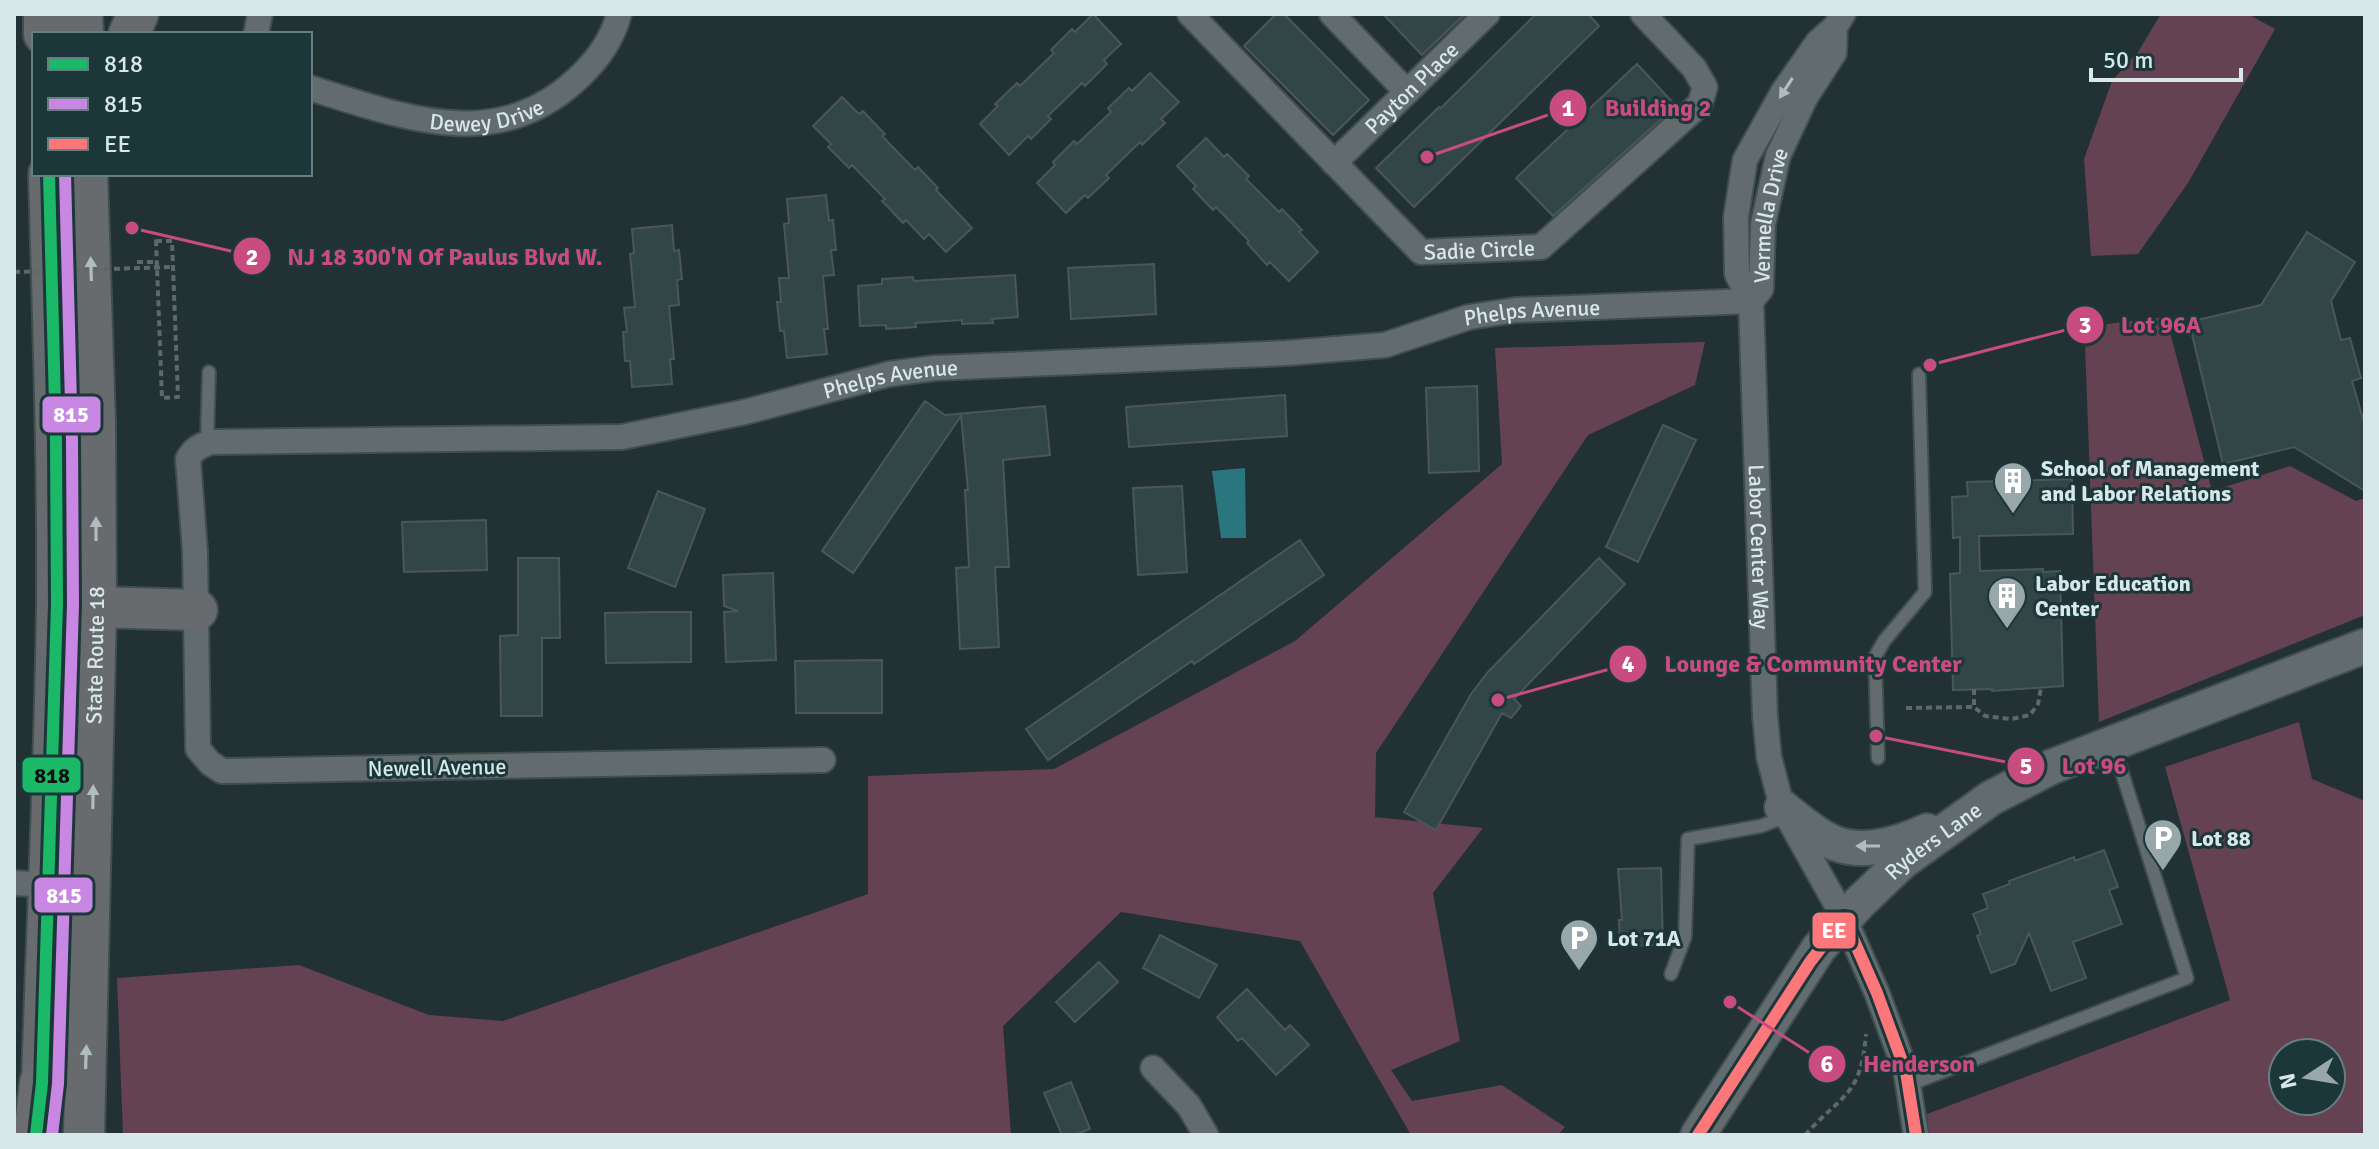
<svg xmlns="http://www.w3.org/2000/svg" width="2379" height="1149" viewBox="0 0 2379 1149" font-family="Signika,sans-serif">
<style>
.green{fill:#654251;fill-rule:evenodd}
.water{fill:#29767f}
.building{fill:#324648;stroke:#4a5759;stroke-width:2}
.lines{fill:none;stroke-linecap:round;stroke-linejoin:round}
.service-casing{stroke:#414e50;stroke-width:16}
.minor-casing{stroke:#414e50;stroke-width:28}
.secondary-casing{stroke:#414e50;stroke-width:38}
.trunk-casing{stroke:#414e50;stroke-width:44}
.motorway-casing{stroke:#414e50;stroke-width:48}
.path{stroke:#5e6869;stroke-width:4;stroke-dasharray:6 4;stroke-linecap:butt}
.service{stroke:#626c6e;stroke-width:12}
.minor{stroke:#626c6e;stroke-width:24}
.secondary{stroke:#626c6e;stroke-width:34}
.trunk{stroke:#686b6e;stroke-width:40}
.motorway{stroke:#6b6c6f;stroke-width:44}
.path-bridge{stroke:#5e6869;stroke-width:4;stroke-dasharray:6 4;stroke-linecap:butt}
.bus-1-casing{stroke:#1b373a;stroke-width:18}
.bus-2-casing{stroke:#1b373a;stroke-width:18}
.bus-3-casing{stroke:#1b373a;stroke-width:18}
.bus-1{stroke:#1ab867;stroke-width:12}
.bus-2{stroke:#c787e3;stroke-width:12}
.bus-3{stroke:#fb777a;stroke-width:12}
.oneway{fill:#afbdbf}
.oneway2{fill:#b1bcbf}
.labels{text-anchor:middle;stroke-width:6;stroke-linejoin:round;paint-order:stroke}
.street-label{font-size:22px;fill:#d8e8ea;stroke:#1b373a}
.poi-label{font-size:22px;font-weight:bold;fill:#d8e8ea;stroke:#1b373a;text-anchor:start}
.leader{fill:none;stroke:#c84c7f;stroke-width:3}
.callout-dot{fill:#c84c7f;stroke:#1b373a;stroke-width:3}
.mark-label{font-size:24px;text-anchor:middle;font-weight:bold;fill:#fff}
.callout-label{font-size:24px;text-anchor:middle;font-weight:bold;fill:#c84c7f;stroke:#1b373a;stroke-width:6;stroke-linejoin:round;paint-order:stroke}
.line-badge{stroke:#1b373a;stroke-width:3}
.badge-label{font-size:22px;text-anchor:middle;font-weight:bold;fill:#fff}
.pale-badge-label{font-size:22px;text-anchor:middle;font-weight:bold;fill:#111}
</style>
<rect width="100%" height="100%" fill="#223133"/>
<path class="green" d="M2161,14h87l27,15 -87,154 -50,71 -47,2 -7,-97 28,-78 26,-29z
M2166,317l46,174 78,-25 66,35 9,-3v117l-266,107 -14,-377 22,-21z
M1705,342l-10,43 -107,50 -212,318 -1,64 108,11 -50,65 27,148 -69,29 21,31 90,-16 63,42 -7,8h-147l-111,-194 -179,-29 -118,114 8,109h-888l-6,-157 182,-13 130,50 74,6 365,-127v-118l186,-7 241,-128 207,-177 -7,-116z
M2299,722l13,57 53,22v334h-436l-2,-21 303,-114 -65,-233zM2331,1053v48h-48v-48z"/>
<path class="water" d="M1245,468l1,70h-25l-9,-67z"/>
<path class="building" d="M1093,14l28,30 -17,16 3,4 -22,22 -3,-3 -34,33 3,3 -20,20 -3,-3 -19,19 -29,-31 18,-18 -3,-2 22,-21 3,3 34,-33 -3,-3 21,-21 3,3z
M1276,14h8l85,86 -36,35 -89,-89z
M1383,14h82l-43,41z
M1536,14h52l11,12 -185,181 -38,-39 63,-61 2,1z
M1637,64l39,42 -123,110 -37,-38z
M1150,73l29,29 -18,17 4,4 -23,22 -2,-3 -34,33 3,3 -21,20 -3,-3 -19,18 -29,-30 18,-18 -2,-3 21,-21 3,3 34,-32 -3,-4 21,-20 3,3z
M842,97l17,17 4,-3 22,23 -3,2 33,34 3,-3 20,21 -2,2 36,38 -26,24 -17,-18 -5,5 -18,-19 -3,3 -21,-22 3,-2 -33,-34 -3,3 -21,-21 3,-3 -18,-18z
M1206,138l18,19 3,-3 22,22 -3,3 33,33 3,-3 20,21 -3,2 19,20 -29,29 -19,-19 -3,3 -20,-22 2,-2 -33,-34 -3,3 -20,-21 3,-3 -19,-20z
M826,195l3,26 4,-1 3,30h-5l3,25 -11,1 5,53h-4l3,25 -40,4 -3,-27h-4l-3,-29h4l-2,-24h10l-5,-54 5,-1 -2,-24z
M672,225l2,26 5,-1 3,29 -5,1 2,25 -10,1 5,53h-4l2,25 -40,3 -2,-26h-5l-2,-29h4l-3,-24 11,-1 -5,-53 4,-1 -2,-24z
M2307,232l48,30 -24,39 10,39 9,-2 11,40 -9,3 13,45v65l-71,-44 -71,17 -34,-142 72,-17z
M1154,264l2,50 -85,5 -3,-51z
M1015,275l3,42 -26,2 1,4 -31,1v-4l-47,3 1,4 -30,2v-4l-26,1 -2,-40 24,-2v-5l31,-2 1,4z
M1477,386l2,85 -50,2 -3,-85z
M1285,395l2,41 -158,11 -3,-40z
M925,401l20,14 100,-9 5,49 -47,5 6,107h-14l4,80 -39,2 -4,-81 13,-1 -4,-77h3l-7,-74 -108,157 -31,-22z
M1663,425l33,15 -58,122 -32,-15z
M2072,479l1,55 -94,2 1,35 63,-2v3l17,-1 3,115 -71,5v-2l-39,1 -3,-116 10,-1v-36l-7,1 -1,-41 16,-1 -1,-14z
M1182,486l5,86 -49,3 -5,-87z
M658,491l47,18 -30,78 -47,-19z
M486,520l1,50 -83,2 -2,-50z
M1300,540l24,35 -130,89 -2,-3 -144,99 -22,-31z
M518,558h41l1,80h-18v78h-41l-1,-80 18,-1z
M1599,558l26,26 -111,115 7,7 -10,12 -9,-5 -66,117 -32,-18 67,-118 17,-22z
M773,573l3,87 -50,2 -2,-50 14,-1 -14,-5 -1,-31z
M654,612h37v50l-85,1 -1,-50z
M882,660v53h-86l-1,-52z
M2104,850l14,37 -9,3 13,34 -49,18 13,36 -35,13 -22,-58 -14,31 -24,9 -14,-37 4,-2 -8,-20 15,-6 -5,-14 27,-10 -1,-3 44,-16 21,-8 1,4z
M1661,868l2,77 -43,1 -1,-26h3l-4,-51z
M1160,935l57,30 -18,33 -56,-30z
M1099,962l19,20 -43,40 -19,-20z
M1247,989l38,41 5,-5 19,20 -33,30 -34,-37 -4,3 -21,-24z
M1071,1082l19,47 -15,6h-13l-18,-42z"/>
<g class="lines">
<defs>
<path id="service" d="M207,443l2,-71
M1878,758l-3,-101 9,-16 41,-49 -6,-218
M1671,974l14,-37 3,-98 73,-13 27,-10
M1908,1085l279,-107 -74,-234"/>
<g id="minor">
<path id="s1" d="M1190,14l231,238 120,-5 159,-143 5,-17 -11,-19 -51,-54"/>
<path d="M1332,14l75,78"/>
<path id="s2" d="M1843,14l-8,13 -17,15 -35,50 -38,68 -9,57 1,57 14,27 14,415 4,41 13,50 62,111 33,75 29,79 10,63"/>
<path d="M256,34l4,-20"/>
<path id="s3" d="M310,88c91,28 185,67 266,-8 20,-18 36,-39 43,-66"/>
<path id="s4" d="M1334,163l153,-149"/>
<path id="s5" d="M1751,301l10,-12 2,-65 15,-68 27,-58 29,-45 1,-26"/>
<path id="s6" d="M823,760l-601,11 -12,-8 -12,-14 -3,-198 -7,-92c6,-11 12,-13 23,-17l411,-5 123,-25 144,-38 46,-6 352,-15 98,-8 84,-28 47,-7 235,-9"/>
<path d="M14,883l35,2"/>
<path d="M1153,1068l36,38 17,29"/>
</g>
<g id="secondary">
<path d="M1782,807c15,12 34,29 52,36 31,12 65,1 93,-12"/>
<path id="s7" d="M1698,1135l121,-187 40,-45 43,-41 89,-64 60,-31 314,-121"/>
</g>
<g id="trunk">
<path d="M44,14v20"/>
<path d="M82,14l1,20"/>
<path d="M129,34l9,-20"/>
<path d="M96,607l101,3"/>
<path d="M42,1083c5,-159 13,-319 15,-479 1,-143 -4,-287 -8,-430"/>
<path id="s8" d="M84,1135l12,-528 -1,-183 -8,-250"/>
</g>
<path id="motorway" d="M36,1135l6,-52"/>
</defs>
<use href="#service" class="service-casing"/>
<use href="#minor" class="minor-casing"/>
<use href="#secondary" class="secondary-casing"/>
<use href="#trunk" class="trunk-casing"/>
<use href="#motorway" class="motorway-casing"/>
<path class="path" d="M156,241h16l6,156 -16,1z
M137,262h20
M1974,689v18
M1906,708l68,-1 11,9 26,3 19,-4 8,-11 3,-17
M1805,1135c37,-41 56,-38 61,-101"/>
<use href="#service" class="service"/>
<use href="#minor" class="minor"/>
<use href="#secondary" class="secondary"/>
<use href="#trunk" class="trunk"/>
<use href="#motorway" class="motorway"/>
<path class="path-bridge" d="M14,272l159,-5"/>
<defs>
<path id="bus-1" d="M36,1135l6,-52 15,-479 -1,-161 -7,-269"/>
<path id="bus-2" d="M52,1135l6,-51 15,-480 -1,-162 -7,-268"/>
<path id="bus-3" d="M1698,1135l112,-173 34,-44 33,75 29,79 10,63"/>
</defs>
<use href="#bus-1" class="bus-1-casing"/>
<use href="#bus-2" class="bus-2-casing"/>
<use href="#bus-3" class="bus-3-casing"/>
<use href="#bus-1" class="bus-1"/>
<use href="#bus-2" class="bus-2"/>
<use href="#bus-3" class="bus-3"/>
</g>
<defs><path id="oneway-solid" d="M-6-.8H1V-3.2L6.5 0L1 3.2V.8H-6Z" transform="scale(2)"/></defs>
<g class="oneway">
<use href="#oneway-solid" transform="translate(1786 88) rotate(123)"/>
<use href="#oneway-solid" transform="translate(1868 846) rotate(-180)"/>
</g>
<g class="oneway2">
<use href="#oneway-solid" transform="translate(91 269) rotate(-92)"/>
<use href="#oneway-solid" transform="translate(96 529) rotate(-90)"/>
<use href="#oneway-solid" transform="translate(93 797) rotate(-89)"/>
<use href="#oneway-solid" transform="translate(86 1057) rotate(-88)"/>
</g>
<defs>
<symbol id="building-pin" viewBox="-11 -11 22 30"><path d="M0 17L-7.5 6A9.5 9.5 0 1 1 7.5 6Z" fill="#98a8aa" stroke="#1b373a"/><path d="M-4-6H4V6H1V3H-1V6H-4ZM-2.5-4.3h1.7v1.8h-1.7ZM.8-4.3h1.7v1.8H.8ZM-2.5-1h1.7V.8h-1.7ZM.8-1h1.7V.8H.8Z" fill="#fff"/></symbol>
<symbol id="parking-pin" viewBox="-11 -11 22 30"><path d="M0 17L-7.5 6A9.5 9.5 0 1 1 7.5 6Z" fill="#98a8aa" stroke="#1b373a"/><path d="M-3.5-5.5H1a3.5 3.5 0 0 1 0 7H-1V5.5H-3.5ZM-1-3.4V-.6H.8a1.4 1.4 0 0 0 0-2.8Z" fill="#fff"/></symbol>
</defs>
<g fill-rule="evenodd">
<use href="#building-pin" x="1991" y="459" width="44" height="60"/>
<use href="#building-pin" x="1985" y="574" width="44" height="60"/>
<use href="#parking-pin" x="2141" y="816" width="44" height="60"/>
<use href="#parking-pin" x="1557" y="916" width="44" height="60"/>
</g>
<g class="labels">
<g class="street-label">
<text dy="8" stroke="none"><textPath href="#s4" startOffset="108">Payton Place</textPath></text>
<text dy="8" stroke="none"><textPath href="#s3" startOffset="182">Dewey Drive</textPath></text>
<text dy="8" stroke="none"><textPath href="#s5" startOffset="90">Vermella Drive</textPath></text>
<text dy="8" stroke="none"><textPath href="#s1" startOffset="390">Sadie Circle</textPath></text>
<text dy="8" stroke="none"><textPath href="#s6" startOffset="2288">Phelps Avenue</textPath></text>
<text dy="8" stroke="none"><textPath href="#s6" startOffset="1640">Phelps Avenue</textPath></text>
<text dy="8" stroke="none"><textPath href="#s2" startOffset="568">Labor Center Way</textPath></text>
<text dy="8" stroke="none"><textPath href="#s8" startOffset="480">State Route 18</textPath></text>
<text transform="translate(437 767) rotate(-1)" y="8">Newell Avenue</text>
<text dy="8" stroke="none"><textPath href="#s7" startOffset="380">Ryders Lane</textPath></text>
</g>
<g class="poi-label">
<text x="2041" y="476">School of Management<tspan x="2041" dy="25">and Labor Relations</tspan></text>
<text x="2035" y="591">Labor Education<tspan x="2035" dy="25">Center</tspan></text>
<text x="2191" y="846">Lot 88</text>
<text x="1607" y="946">Lot 71A</text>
</g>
</g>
<path class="leader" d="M1427 157L1568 108M132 228L252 256M1930 365L2085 325M1498 700L1628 664M1876 736L2026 766M1730 1002L1827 1064"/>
<g class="callout-dot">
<circle cx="1427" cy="157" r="8"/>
<circle cx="132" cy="228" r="8"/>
<circle cx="1930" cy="365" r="8"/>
<circle cx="1498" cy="700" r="8"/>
<circle cx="1876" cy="736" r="8"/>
<circle cx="1730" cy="1002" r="8"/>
<circle cx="1568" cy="108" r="20"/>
<circle cx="252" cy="256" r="20"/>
<circle cx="2085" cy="325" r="20"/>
<circle cx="1628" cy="664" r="20"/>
<circle cx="2026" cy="766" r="20"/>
<circle cx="1827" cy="1064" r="20"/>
</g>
<g class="mark-label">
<text x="1568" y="116">1</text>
<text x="252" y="265">2</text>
<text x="2085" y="333">3</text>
<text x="1628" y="672">4</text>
<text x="2026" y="774">5</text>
<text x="1827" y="1072">6</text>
</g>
<g class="callout-label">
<text x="1658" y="116">Building 2</text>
<text x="445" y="265">NJ 18 300'N Of Paulus Blvd W.</text>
<text x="2161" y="333">Lot 96A</text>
<text x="1813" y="672">Lounge &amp; Community Center</text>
<text x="2094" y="774">Lot 96</text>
<text x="1919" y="1072">Henderson</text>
</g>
<g class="line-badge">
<rect x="41" y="395" width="61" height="39" rx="8" fill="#c787e3"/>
<rect x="21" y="756" width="61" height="38" rx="8" fill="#1ab867"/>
<rect x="33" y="876" width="61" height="38" rx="8" fill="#c787e3"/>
<rect x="1811" y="911" width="46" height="39" rx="8" fill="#fb777a"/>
</g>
<g class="badge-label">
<text x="71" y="422">815</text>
<text x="64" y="903">815</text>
<text x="1834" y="938">EE</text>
</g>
<g class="pale-badge-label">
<text x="52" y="783">818</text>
</g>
<rect width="2379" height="1149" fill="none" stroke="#d8e8ea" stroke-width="32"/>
<rect x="32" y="32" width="280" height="144" fill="#1b373a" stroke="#677e80" stroke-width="2"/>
<rect x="48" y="58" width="40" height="12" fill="#1ab867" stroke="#677e80" stroke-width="2"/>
<text x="104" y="72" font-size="24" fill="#d8e8ea">818</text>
<rect x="48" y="98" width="40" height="12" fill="#c787e3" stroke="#677e80" stroke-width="2"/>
<text x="104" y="112" font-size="24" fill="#d8e8ea">815</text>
<rect x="48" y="138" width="40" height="12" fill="#fb777a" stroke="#677e80" stroke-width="2"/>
<text x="104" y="152" font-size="24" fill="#d8e8ea">EE</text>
<g transform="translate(2307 1077) rotate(258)"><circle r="38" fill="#1b373a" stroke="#677e80" stroke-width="2"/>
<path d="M0-6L14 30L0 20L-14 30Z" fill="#98a8aa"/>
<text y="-12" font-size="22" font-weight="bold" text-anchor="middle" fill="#d8e8ea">N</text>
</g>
<path d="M2091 68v12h150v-12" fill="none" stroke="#d8e8ea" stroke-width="4"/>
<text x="2103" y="68" font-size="24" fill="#d8e8ea" stroke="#1b373a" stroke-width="6" paint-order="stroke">50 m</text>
</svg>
